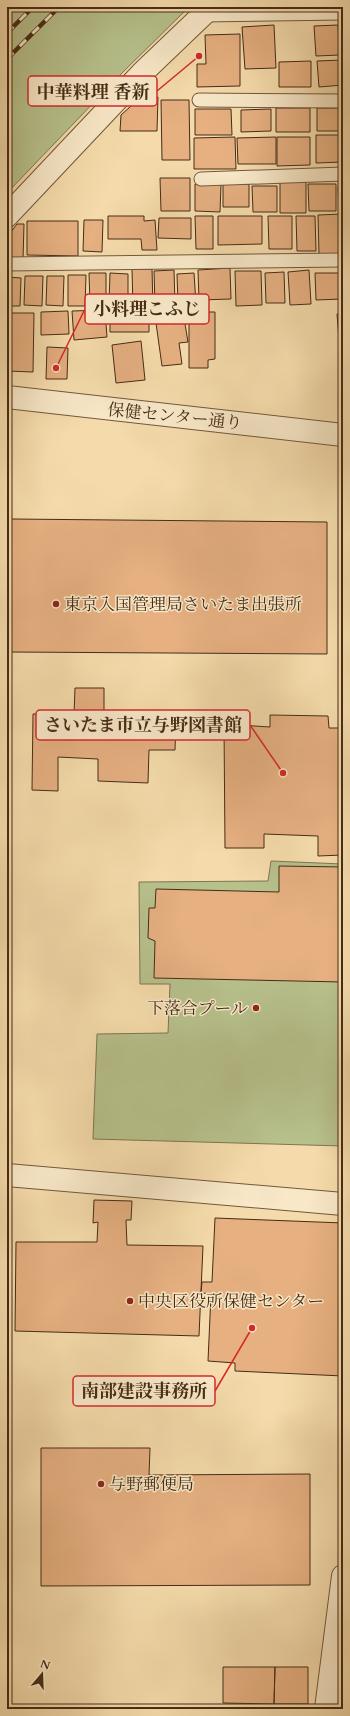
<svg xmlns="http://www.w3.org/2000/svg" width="350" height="1716" viewBox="0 0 350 1716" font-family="Cardo,'Noto Serif JP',serif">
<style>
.green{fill:#b7c18c;stroke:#7e7652}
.building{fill:#e6b081;stroke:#462c17}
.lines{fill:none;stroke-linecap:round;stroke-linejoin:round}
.service-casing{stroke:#72583c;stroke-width:15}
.minor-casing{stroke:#72583c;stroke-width:24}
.service{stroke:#f8e8c8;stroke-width:13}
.minor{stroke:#f8e8c8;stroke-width:22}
.rail-casing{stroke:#462c17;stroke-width:4.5}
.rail{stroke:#f8e8c8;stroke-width:3;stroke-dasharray:9;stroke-linecap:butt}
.poi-dot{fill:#8f2418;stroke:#f8e8c8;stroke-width:1.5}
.labels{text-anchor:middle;stroke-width:3;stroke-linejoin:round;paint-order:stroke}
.street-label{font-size:17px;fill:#462c17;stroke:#f8e8c8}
.poi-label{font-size:17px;fill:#462c17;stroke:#f8e8c8;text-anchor:start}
.leader{fill:none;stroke:#d62828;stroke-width:1.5}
.callout-dot{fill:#d62828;stroke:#f8e8c8;stroke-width:1.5}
.callout{fill:#f8e8c8;stroke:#d62828;stroke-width:1.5}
.callout-label{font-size:18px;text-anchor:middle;font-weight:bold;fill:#462c17}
</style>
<rect width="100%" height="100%" fill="#f5dbab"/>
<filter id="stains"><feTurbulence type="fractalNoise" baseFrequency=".005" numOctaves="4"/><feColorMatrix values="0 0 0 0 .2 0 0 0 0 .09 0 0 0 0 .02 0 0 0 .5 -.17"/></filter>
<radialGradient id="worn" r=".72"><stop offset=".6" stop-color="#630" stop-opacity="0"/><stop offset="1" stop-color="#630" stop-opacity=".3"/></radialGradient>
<path class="green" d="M7,7h182l-68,67 -114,119z
M271,861l72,3v282l-250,-7 4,-105 71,-1 2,-49h-30l-1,-102 129,-1z"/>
<path class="building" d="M274,25l2,43 -31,1 -3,-42z
M338,25l2,30 -24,1 -2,-30z
M240,34v52l-43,1v-23h9l-1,-29z
M343,60v25l-24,2 -2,-26z
M311,61v26h-32v-25z
M158,97l-1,34h-37l1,-16 19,-17z
M161,100h28l1,60h-28z
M276,108h34v24h-34z
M317,108h26v23h-26z
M195,109h36l1,26h-37z
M271,109v22l-30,1v-22z
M316,135h27v27l-27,1z
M235,137l1,32h-42v-31z
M276,137v27h-38l-1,-26z
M277,137h33v28l-33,1z
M160,178h30v33h-29z
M280,181h26v32h-26z
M195,184h26l-1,28 -25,-1z
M223,184h26v23h-26z
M308,184h28v27h-27z
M252,186h25v26h-24z
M338,187h5v24h-4z
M343,214v41h-24l-1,-40z
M108,216h36v5l11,-1 2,30h-15l-1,-11h-33z
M195,216h18v33h-17z
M218,216h44v28l-44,1z
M268,216h24v33h-23z
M296,216h19l1,35h-19z
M159,218h32v21l-33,-1z
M84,220h19l-1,32 -19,-1z
M27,221h51v35l-51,-1z
M17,224h7l-1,36 -16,-1v-22z
M230,268l1,31 -32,1 -1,-30z
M132,269h20l1,39 -20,1z
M174,270l1,35h-20l-1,-34z
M309,270l2,34 -21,1 -2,-33z
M235,271h26l1,34 -26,1z
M284,272l1,31h-19l-1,-30z
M89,273h17v30h-16z
M110,273l18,1v31l-19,-1z
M194,273l2,31h-18l-1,-30z
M315,273h26l1,26 -26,1z
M68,275h18l-1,31h-17z
M25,276h18l-1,30 -18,-1z
M47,276h17l-1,30 -17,-1z
M7,277l14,1 -1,28h-13z
M105,310l2,27 -33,3 -2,-29z
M68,311l1,23 -28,1v-23z
M183,312l5,30 -9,1 3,21 -20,2 -7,-50z
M189,312h26v47l-7,1v8h-19z
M7,313h27l-1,59 -26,-1z
M343,313v78l-6,-77z
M149,314v18h-39v-17z
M141,341l4,39 -29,3 -4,-38z
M47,347l21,1 -1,31h-21z
M11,519l316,3v132l-317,-2z
M75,688h29v31l72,1 -1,30h-26l-1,33 -50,-2v-22l-40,-2v34l-26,-1 1,-76 41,1z
M270,715l58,1 1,12h14v127l-25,1v-20l-54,-2v14h-39l-1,-124 46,3z
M279,866l64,1v115l-189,-4 1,-37 -7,-3 1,-30h6l1,-19 123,3z
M94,1200l38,1 -1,19h-5l1,25 76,1 -4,90 -184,-5 1,-89h81l1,-20 -5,1z
M215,1218l128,5v153l-108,-5v-8l-27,-2 3,-67 -10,-1 1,-11h10z
M41,1448h109l-1,27 161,-1v111l-269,1z
M223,1667h52l-1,37 -51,-1z
M275,1667h33v37h-34z"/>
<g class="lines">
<defs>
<path id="service" d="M203,15l140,-2
M199,100l144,1
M201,179l142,-5
M7,264l336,-4"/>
<path id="minor" d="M7,216l135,-143 69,-66
M7,397l336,38
M7,1175l336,29
M326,1709l17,-133"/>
</defs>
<use href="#service" class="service-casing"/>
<use href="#minor" class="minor-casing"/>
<use href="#service" class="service"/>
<use href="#minor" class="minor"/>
<defs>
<path id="rail" d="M7,33l26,-26
M7,59l52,-52"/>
</defs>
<use href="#rail" class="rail-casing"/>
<use href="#rail" class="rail"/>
</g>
<g class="poi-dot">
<circle cx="56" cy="604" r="4"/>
<circle cx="256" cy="1008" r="4"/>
<circle cx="130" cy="1301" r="4"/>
<circle cx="101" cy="1484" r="4"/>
</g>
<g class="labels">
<g class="street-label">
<text transform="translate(175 416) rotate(6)" y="6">保健センター通り</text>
</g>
<g class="poi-label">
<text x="64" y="610">東京入国管理局さいたま出張所</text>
<text x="248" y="1014" text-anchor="end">下落合プール</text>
<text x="138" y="1307">中央区役所保健センター</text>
<text x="109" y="1490">与野郵便局</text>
</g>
</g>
<path class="leader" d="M199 56L157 91M56 368L85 309M283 773L250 725M252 1328L215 1391"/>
<g class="callout-dot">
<circle cx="199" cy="56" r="4"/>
<circle cx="56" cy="368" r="4"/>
<circle cx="283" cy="773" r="4"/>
<circle cx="252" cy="1328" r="4"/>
</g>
<g class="callout">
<rect x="28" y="76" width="129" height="30" rx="4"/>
<rect x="85" y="294" width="124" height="30" rx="4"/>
<rect x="36" y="710" width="214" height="30" rx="4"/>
<rect x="73" y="1376" width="142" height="30" rx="4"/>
</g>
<g class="callout-label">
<text x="93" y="98">中華料理 香新</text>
<text x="147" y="315">小料理こふじ</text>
<text x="143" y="731">さいたま市立与野図書館</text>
<text x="144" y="1397">南部建設事務所</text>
</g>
<rect width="350" height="1716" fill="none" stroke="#f5dbab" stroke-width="24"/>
<rect x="8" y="8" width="334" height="1700" fill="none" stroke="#462c17" stroke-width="2"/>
<rect x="12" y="12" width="326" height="1692" fill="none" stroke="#462c17"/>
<g transform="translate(42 1674) rotate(19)" stroke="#f8e8c8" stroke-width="3" paint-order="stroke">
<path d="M0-3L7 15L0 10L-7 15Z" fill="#462c17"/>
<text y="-6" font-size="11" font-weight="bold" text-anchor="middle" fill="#462c17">N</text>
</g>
<rect width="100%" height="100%" filter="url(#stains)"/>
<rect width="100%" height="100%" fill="url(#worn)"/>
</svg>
